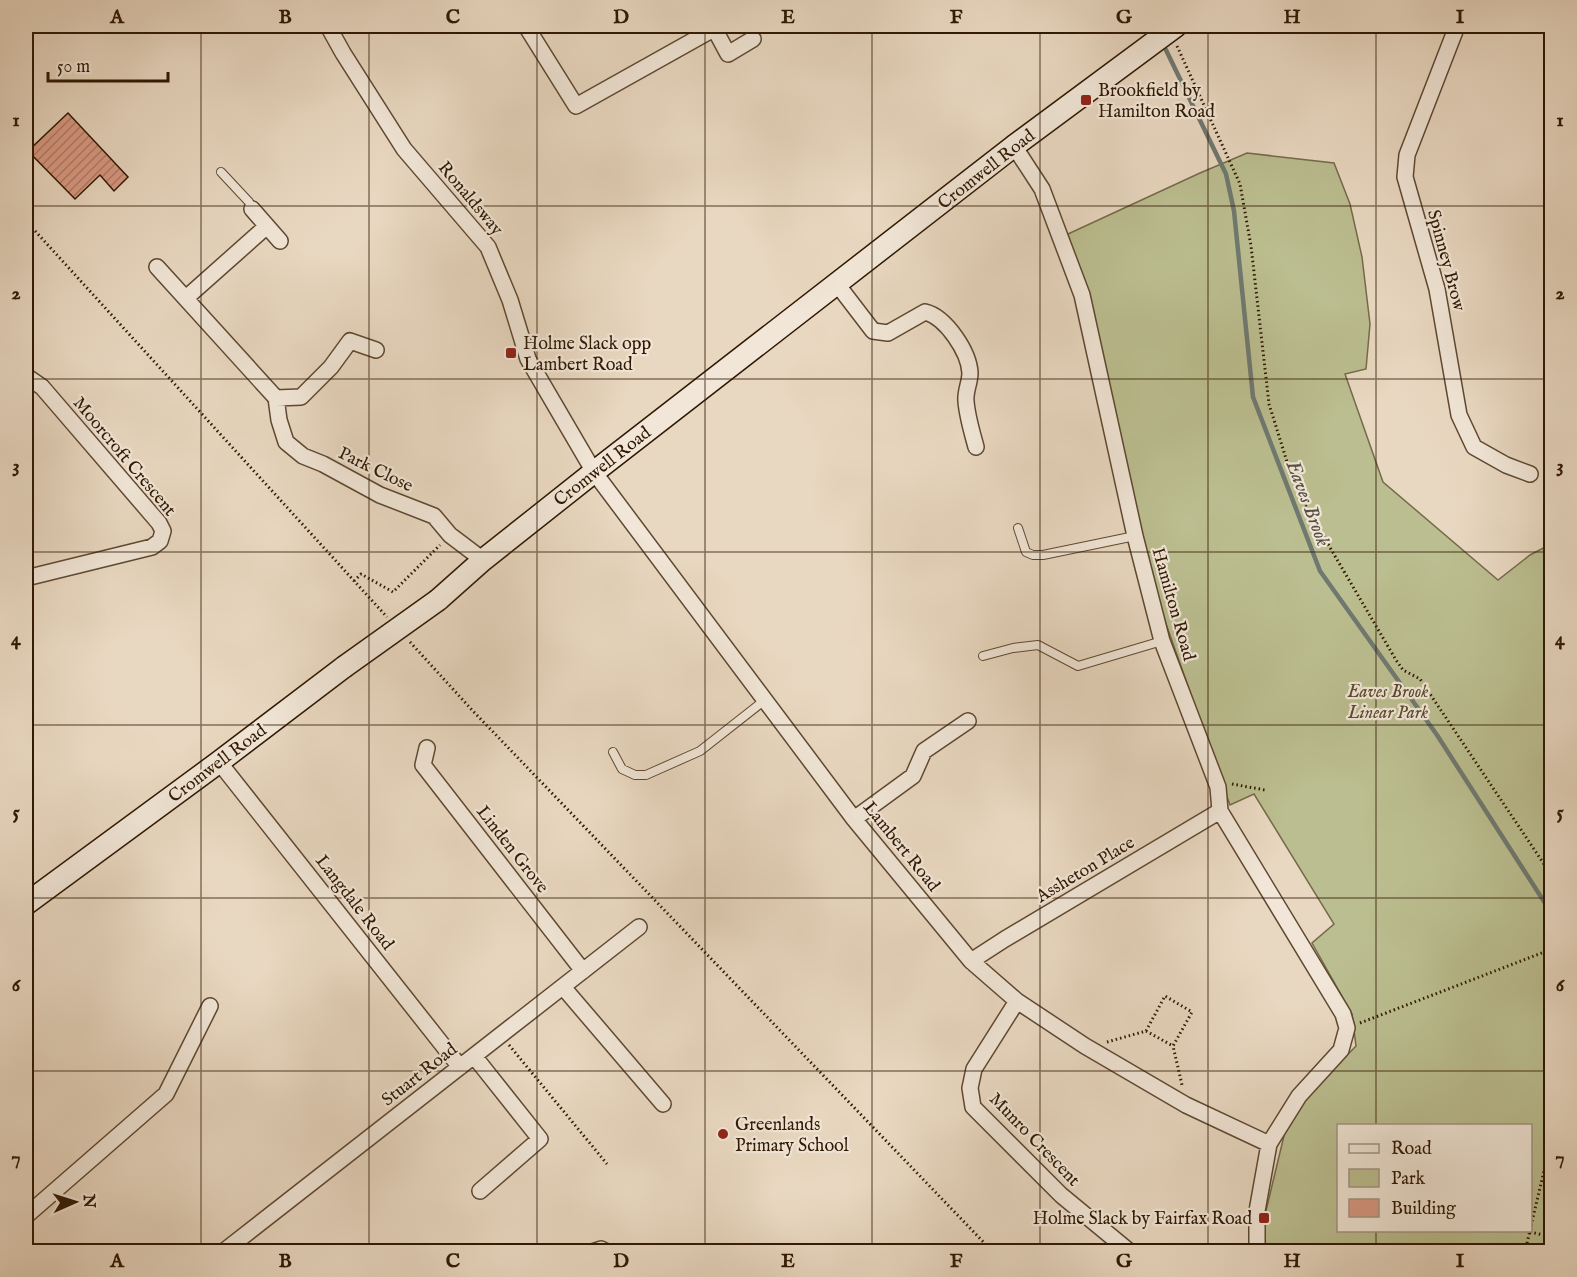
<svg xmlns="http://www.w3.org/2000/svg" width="1577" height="1277" viewBox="0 0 1577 1277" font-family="'IM FELL English',serif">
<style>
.park{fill:#bbbe90;stroke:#756b4a;stroke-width:1.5;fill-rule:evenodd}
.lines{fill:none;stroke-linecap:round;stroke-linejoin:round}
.stream{stroke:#6f7970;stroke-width:4.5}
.building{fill:url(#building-hatch);stroke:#2f1803;stroke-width:1.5}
.lane-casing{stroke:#5e4832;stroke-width:10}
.street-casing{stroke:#5e4832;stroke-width:18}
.secondary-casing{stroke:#2f1803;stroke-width:24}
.path{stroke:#2f1803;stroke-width:3;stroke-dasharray:1.5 3;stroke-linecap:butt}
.lane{stroke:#f1e6d7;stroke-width:8}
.street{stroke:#f1e6d7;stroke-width:15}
.secondary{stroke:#f1e6d7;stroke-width:21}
.secondary-bridge-casing{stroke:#2f1803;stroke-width:24;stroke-linecap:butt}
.secondary-bridge{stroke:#f1e6d7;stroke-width:21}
.grid{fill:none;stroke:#2f1803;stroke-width:1.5;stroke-opacity:0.55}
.poi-dot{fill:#8f2418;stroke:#f1e6d7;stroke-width:2}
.labels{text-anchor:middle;stroke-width:4.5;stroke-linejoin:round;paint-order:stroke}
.poi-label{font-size:18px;fill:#2f1803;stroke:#f1e6d7;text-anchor:start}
.street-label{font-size:18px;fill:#2f1803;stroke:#f1e6d7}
.park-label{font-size:18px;font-style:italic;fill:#594a2d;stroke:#f1e6d7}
.water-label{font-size:20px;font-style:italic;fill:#545043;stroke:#f1e6d7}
.neatline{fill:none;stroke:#2f1803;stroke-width:2}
.grid-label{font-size:20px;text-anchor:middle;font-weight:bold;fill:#2f1803}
</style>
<defs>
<pattern id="building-hatch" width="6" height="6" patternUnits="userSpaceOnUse" patternTransform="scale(1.5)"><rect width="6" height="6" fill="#d99a84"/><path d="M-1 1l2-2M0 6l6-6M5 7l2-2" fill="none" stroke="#b07d6a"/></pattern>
</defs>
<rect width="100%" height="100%" fill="#e9d8c1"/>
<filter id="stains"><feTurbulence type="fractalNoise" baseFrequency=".00333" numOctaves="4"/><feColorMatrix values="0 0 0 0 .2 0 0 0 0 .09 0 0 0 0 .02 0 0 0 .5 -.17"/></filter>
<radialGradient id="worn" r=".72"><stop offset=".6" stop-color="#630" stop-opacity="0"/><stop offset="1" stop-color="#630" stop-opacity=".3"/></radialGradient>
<path class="park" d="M1247,153l87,10 16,41 12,53 8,67 -4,45 -21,5 38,108 115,98 32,-25 21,-11v707h-285l-2,-32 25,-104 67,-69 -4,-32 -40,-71 22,-19 -80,-130 -24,11 -95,-269 -67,-302 132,-61zM1338,1126h192v104h-192z"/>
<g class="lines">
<path class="stream" d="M1166,50l60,124 8,37 19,186 67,174 117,164 115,179
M1543,1252l9,-30"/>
</g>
<path class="building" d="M68,113l60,64 -14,14 -14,-16 -25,24 -47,-48z"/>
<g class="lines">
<defs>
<path id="lane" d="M221,172l28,30 3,7
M1018,528l8,24 7,3h10l92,-19
M983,656l30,-8 25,-3 40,21 84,-25
M613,752l9,17 13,6h11l54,-24 65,-51"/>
<path id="street" d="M328,26l15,27 61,96 84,98 22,53 18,59 66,113 260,347 117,142 46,40 68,45 101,59 83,39
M526,26l50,80 143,-80
M1457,26l-50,129 -2,22 32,112 22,126 15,32 32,18 24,9
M714,28l14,26 25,-15
M1014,146l28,43 40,106 53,241 27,105 56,146 2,24 123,203 4,14 -6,22 -42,46 -30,48 -12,67v41
M252,209l28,32
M157,267l119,131 3,22 7,22 17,14 20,8 57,31 54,21 16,19 33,25
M837,284l36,47 15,2 37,-21c21,5 44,40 45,61 0,10 -5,18 -4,28 1,15 6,31 10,46
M186,298l81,-72
M26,376l16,11 117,136 4,8 -3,10 -8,6 -126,31
M276,398l25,-1 30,-30 19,-26 26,9
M427,748l-4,17 160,206
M219,762l241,305
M854,819l59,-43 11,-25 44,-30
M971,961l34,-22 215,-128
M563,987l100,117
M1017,1001l-43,68 -4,19 3,19 88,88 69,57
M474,1056l66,83 -60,52
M26,1216l140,-122 44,-88
M223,1252l416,-325
M592,1252l9,-3 6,3"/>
<path id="secondary" d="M438,600l45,-40 111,-88 420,-326 162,-120
M26,904l193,-142 125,-95"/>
</defs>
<use href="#lane" class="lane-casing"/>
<use href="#street" class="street-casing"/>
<use href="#secondary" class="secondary-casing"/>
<path class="path" d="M1177,46l63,138 11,62 18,158 19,61 17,40 91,155 7,10 17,9 132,197
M26,221l361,396
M354,581l7,-7 32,18 47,-47
M410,642l62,68 521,542
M1232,784l33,6
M1360,1023l192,-74
M1146,1031l27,15
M1107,1042l39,-11 19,-35 27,16 -19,34 9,39
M509,1045l98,119
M1530,1230l22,-93
M1530,1232l22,5
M1525,1252l5,-22"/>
<use href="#lane" class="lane"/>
<use href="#street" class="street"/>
<use href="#secondary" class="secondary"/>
<defs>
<path id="secondary-bridge" d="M344,667l94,-67"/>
</defs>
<use href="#secondary-bridge" class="secondary-bridge-casing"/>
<use href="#secondary-bridge" class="secondary-bridge"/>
</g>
<path class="grid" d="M201,26v1226M369,26v1226M537,26v1226M705,26v1226M872,26v1226M1040,26v1226M1208,26v1226M1376,26v1100M26,206h1526M26,379h1526M26,552h1526M26,725h1526M26,898h1526M26,1071h1526M1376,1230v22"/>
<g class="poi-dot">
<rect x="1080" y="94" width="12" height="12" rx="3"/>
<rect x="505" y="347" width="12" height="12" rx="3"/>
<circle cx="723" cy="1134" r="6"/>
<rect x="1258" y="1212" width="12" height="12" rx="3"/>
</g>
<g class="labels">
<g class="poi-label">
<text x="1098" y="96">Brookfield by<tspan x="1098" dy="21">Hamilton Road</tspan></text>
<text x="523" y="349">Holme Slack opp<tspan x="523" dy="21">Lambert Road</tspan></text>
<text x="735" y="1130">Greenlands<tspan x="735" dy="21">Primary School</tspan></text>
<text x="1252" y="1224" text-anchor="end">Holme Slack by Fairfax Road</text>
</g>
<g class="street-label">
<text transform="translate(986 169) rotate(-38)" y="6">Cromwell Road</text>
<text transform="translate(471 198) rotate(50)" y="6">Ronaldsway</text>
<text transform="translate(1447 260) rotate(75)" y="6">Spinney Brow</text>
<text transform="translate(125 456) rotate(50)" y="6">Moorcroft Crescent</text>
<text transform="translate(602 466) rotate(-38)" y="6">Cromwell Road</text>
<text transform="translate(376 469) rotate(26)" y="6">Park Close</text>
<text transform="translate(1174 604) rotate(74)" y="6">Hamilton Road</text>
<text transform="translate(217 763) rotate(-37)" y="6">Cromwell Road</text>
<text transform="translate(902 846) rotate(51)" y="6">Lambert Road</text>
<text transform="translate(513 849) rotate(52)" y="6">Linden Grove</text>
<text transform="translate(1085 869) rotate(-31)" y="6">Assheton Place</text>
<text transform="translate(355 902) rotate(52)" y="6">Langdale Road</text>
<text transform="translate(419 1074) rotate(-38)" y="6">Stuart Road</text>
<text transform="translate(1035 1139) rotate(46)" y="6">Munro Crescent</text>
</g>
<g class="park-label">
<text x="1388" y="697">Eaves Brook<tspan x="1388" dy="21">Linear Park</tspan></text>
</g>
<g class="water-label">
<text transform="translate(1309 503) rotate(69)" y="7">Eaves Brook</text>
</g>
</g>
<rect width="1577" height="1277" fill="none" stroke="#e9d8c1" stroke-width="66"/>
<rect x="1337" y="1124" width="195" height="108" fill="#f1e6d7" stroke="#a39482" stroke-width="1.5"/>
<rect x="1349" y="1144" width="30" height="9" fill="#f1e6d7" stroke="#a39482" stroke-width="1.5"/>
<text x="1391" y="1154" font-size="18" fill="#2f1803">Road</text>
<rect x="1349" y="1169" width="30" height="18" fill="#bbbe90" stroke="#a39482" stroke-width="1.5"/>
<text x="1391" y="1184" font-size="18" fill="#2f1803">Park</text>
<rect x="1349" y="1199" width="30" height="18" fill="#d99a84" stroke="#a39482" stroke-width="1.5"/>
<text x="1391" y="1214" font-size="18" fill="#2f1803">Building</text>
<g transform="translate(75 1202) rotate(87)" stroke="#f1e6d7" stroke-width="4.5" paint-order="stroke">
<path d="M0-4.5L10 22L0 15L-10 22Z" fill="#2f1803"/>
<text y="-9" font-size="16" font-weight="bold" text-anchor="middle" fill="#2f1803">N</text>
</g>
<path d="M48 72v9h120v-9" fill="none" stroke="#2f1803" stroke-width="3"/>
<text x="57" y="72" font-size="18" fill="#2f1803" stroke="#f1e6d7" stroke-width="4.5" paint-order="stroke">50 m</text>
<rect x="33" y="33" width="1511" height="1211" class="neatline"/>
<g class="grid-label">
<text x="117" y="23">A</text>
<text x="285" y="23">B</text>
<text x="453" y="23">C</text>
<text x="621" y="23">D</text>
<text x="788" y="23">E</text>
<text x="956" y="23">F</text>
<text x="1124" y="23">G</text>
<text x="1292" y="23">H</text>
<text x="1460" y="23">I</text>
<text x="16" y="126">1</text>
<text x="1560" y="126">1</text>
<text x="16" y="299">2</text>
<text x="1560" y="299">2</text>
<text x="16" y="472">3</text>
<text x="1560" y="472">3</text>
<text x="16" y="645">4</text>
<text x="1560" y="645">4</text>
<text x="16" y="818">5</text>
<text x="1560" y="818">5</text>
<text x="16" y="991">6</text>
<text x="1560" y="991">6</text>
<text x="16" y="1164">7</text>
<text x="1560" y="1164">7</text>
<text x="117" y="1267">A</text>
<text x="285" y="1267">B</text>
<text x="453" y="1267">C</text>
<text x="621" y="1267">D</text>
<text x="788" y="1267">E</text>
<text x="956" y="1267">F</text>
<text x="1124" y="1267">G</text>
<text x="1292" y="1267">H</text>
<text x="1460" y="1267">I</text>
</g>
<rect width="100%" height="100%" filter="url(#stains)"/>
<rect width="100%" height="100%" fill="url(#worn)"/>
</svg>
